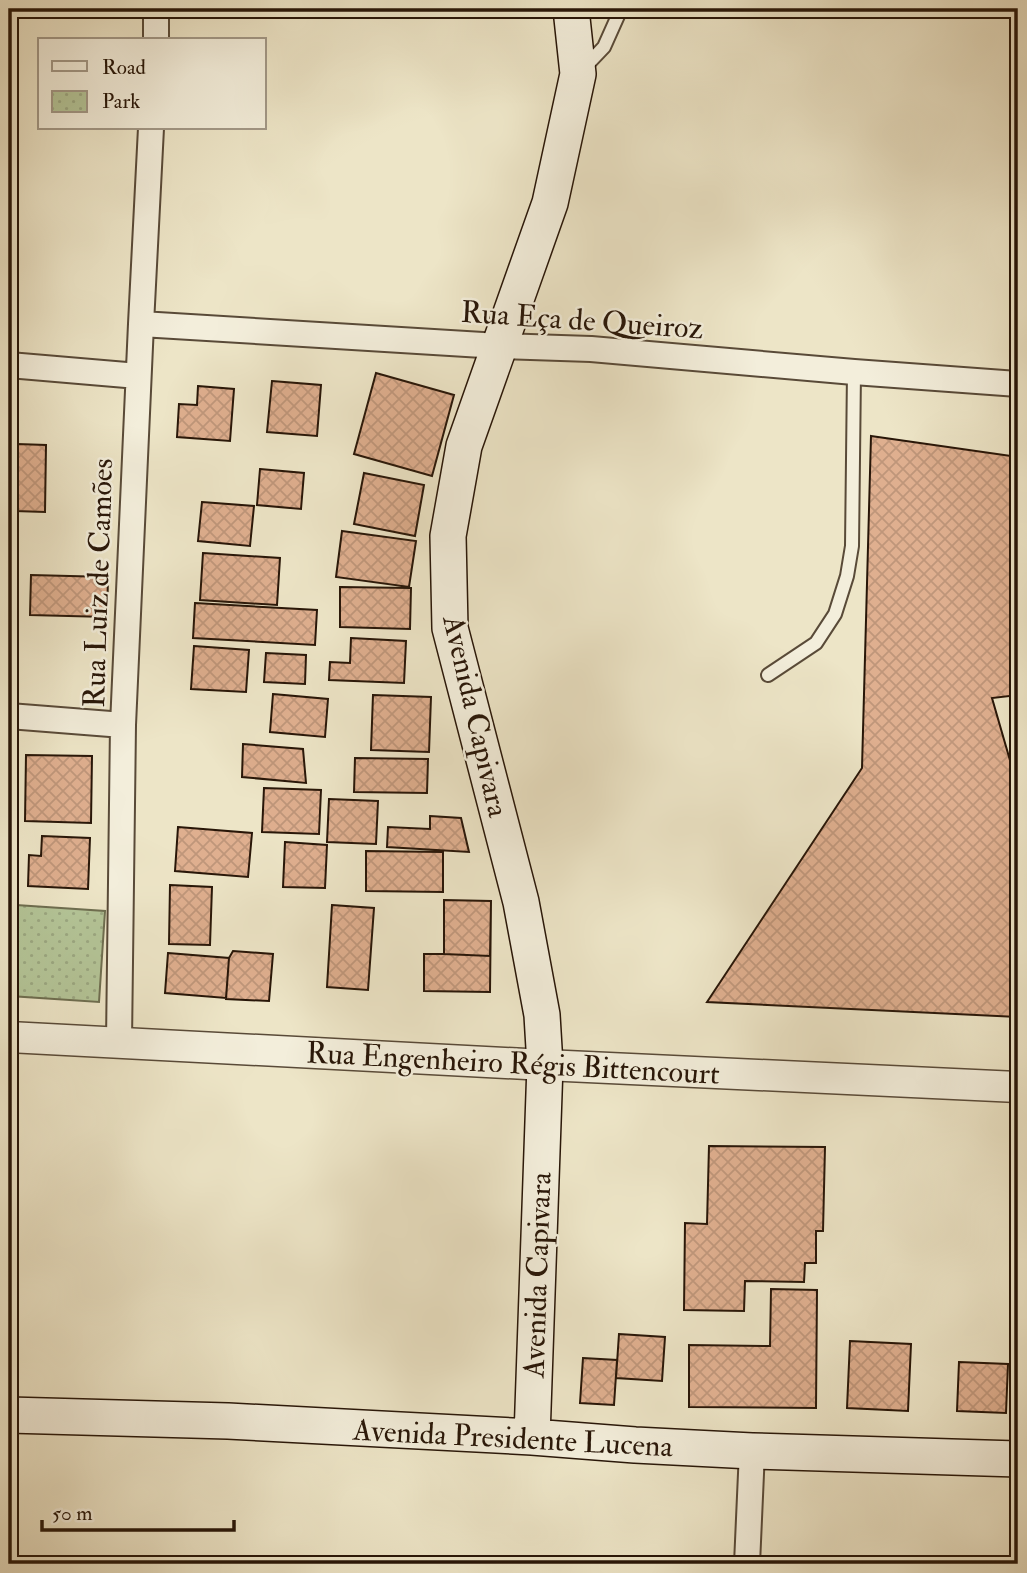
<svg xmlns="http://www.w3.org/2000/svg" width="1027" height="1573" viewBox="0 0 1027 1573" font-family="'IM FELL Double Pica',serif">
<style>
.park{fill:url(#park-dots);stroke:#6e6e50;stroke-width:2}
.building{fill:url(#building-cross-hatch);stroke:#281608;stroke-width:2}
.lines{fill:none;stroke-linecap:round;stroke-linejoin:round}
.service-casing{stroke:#594a38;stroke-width:16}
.minor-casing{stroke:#594a38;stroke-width:28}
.tertiary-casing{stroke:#594a38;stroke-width:33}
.secondary-casing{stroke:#281608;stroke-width:38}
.service{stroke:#f3eedb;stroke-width:12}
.minor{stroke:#f3eedb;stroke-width:24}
.tertiary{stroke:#f3eedb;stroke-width:30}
.secondary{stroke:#f3eedb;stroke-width:35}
.labels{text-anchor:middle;stroke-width:5;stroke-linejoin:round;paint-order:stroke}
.street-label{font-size:30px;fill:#281608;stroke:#f3eedb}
</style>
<defs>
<pattern id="park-dots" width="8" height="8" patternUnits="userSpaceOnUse" patternTransform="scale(1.75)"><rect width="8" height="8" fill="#b4c598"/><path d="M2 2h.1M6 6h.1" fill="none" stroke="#9ba882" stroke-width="1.8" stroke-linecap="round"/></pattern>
<pattern id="building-cross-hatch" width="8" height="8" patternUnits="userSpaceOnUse" patternTransform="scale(1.75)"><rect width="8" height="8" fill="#dfaf8f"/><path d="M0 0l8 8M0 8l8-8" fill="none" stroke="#bf967a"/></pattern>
</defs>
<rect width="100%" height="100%" fill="#ede5c7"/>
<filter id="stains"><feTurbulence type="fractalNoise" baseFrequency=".00286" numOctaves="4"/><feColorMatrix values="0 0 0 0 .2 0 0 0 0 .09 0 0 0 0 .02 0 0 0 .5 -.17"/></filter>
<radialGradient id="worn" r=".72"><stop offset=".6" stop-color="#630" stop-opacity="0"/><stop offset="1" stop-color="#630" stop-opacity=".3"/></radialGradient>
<path class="park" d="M16,905l89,6 -6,91 -89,-6z"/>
<path class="building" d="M376,373l78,22 -22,81 -78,-22z
M272,381l49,4 -4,51 -50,-4z
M198,386l36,3 -4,52 -53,-4 2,-33 18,1z
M871,436l147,21v238l-26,3 26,90v229l-311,-15 155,-234z
M17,444l29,1 -1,67 -30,-1z
M260,469l44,4 -3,36 -44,-4z
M364,473l60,12 -9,51 -61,-12z
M202,502l52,4 -4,40 -52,-5z
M342,531l74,10 -7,46 -73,-10z
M203,553l77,5 -3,47 -77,-5z
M31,575l77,2 -1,40 -77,-2z
M340,587l71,1 -1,41 -70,-2z
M195,603l122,7 -2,35 -122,-7z
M351,638l55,3 -2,42 -75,-3 1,-18 20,1z
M194,646l55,4 -3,42 -55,-3z
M266,653l40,2 -1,29 -41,-2z
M273,694l55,5 -3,38 -55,-5z
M373,695l58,2 -2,55 -58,-2z
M243,744l60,5 3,34 -64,-6z
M26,755l66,1 -1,67 -66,-2z
M355,758l73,1 -1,34 -73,-1z
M264,788l57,2 -2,44 -57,-2z
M329,799l49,2 -2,43 -49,-2z
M430,816l31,2 8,34 -82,-5 1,-20 42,2z
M178,827l74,6 -4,44 -73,-6z
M42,836l48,2 -2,51 -60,-3 1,-31 12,1z
M285,842l42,3 -2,43 -42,-1z
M366,851l77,1v40l-77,-1z
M170,885l42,2 -2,58 -41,-1z
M444,900l47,1 -1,91 -66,-1v-37h20z
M444,900l47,1 -1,55 -46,-2z
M332,905l42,3 -6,82 -41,-3z
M233,951l40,3 -4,47 -43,-2 3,-41z
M168,953l61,5 -3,40 -61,-5z
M709,1146l116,1 -2,84h-7v32h-11l-1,19 -59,-1 -1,30 -60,-1 1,-87 22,1z
M771,1289l46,1 -1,118 -127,-1v-62l81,1z
M619,1334l46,3 -3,44 -46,-3z
M850,1341l61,3 -3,67 -61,-3z
M583,1358l34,2 -3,45 -34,-2z
M959,1362l49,2 -2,49 -49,-2z"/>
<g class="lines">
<defs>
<path id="service" d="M583,69l21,-22 17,-38
M768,675l48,-32 19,-29 12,-38 5,-30 2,-174"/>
<path id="minor" d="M156,40v-31
M141,324l358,22 92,3 263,23 164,12
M9,365l129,11
M9,716l114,9
M119,1041l4,-316 18,-401 10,-196
M747,1564l5,-113"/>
<path id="tertiary" d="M9,1037l536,28 473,22"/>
<path id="secondary" d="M9,1415l219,6 304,16 103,8 117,6 266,8
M532,1437l13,-372 -3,-50 -21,-113 -71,-274 -2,-92 16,-90 86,-243 28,-129 -7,-65"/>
</defs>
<use href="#service" class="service-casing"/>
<use href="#minor" class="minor-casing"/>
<use href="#tertiary" class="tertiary-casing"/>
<use href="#secondary" class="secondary-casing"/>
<use href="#service" class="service"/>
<use href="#minor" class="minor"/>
<use href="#tertiary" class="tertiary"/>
<use href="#secondary" class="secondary"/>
</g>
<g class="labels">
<g class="street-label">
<text transform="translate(582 320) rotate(4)" y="10">Rua Eça de Queiroz</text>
<text transform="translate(98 583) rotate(-88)" y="10">Rua Luiz de Camões</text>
<text transform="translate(476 716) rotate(77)" y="10">Avenida Capivara</text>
<text transform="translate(513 1063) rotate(3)" y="10">Rua Engenheiro Régis Bittencourt</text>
<text transform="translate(537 1275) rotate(-88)" y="10">Avenida Capivara</text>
<text transform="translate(513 1438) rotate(3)" y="10">Avenida Presidente Lucena</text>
</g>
</g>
<rect width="1027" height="1573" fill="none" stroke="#ede5c7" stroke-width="35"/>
<rect x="10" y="10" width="1006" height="1552" fill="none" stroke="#281608" stroke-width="3.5"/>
<rect x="18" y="18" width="992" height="1538" fill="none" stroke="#281608" stroke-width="2"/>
<rect x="38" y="38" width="228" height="91" fill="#f3eedb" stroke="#a29887" stroke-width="2"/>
<rect x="52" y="61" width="35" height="10" fill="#f3eedb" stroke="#a29887" stroke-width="2"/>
<text x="102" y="74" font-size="21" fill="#281608">Road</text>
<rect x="52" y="91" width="35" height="21" fill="url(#park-dots)" stroke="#a29887" stroke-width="2"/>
<text x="102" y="108" font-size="21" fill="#281608">Park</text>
<path d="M42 1520v10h192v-10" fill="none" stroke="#281608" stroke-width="3.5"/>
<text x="52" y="1520" font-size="21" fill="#281608" stroke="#f3eedb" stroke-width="5" paint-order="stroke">50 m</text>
<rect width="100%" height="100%" filter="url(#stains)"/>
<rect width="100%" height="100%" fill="url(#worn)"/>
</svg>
